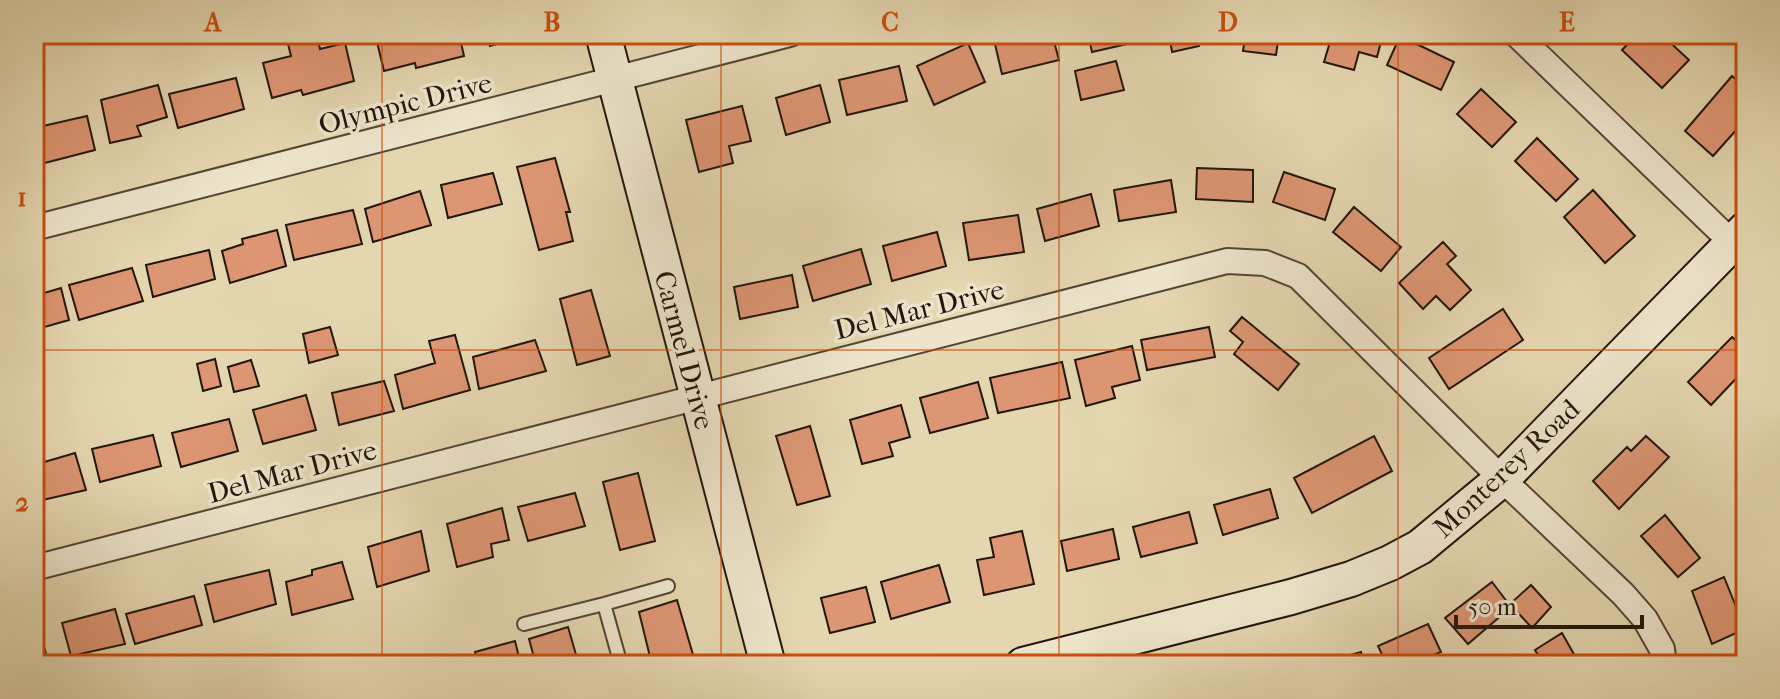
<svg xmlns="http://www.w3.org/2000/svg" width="1780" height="699" viewBox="0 0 1780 699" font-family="'IM FELL French Canon',serif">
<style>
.building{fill:#dd9673;stroke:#22150c;stroke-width:2}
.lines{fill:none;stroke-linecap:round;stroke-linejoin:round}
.lane-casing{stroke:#524535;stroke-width:16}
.street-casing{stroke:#524535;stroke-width:28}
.secondary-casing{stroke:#22150c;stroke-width:38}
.lane{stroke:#ede4cb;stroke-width:12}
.street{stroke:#ede4cb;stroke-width:24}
.secondary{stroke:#ede4cb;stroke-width:34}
.grid{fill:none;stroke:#ca4f0c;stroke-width:2;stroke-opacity:0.55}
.labels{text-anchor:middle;stroke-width:7;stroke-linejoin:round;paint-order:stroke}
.street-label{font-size:28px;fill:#22150c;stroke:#ede4cb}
.neatline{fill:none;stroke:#ca4f0c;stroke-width:3}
.grid-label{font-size:26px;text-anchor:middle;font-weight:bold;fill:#ca4f0c}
</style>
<rect width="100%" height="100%" fill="#e4d6af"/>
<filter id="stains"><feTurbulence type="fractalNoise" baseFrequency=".0025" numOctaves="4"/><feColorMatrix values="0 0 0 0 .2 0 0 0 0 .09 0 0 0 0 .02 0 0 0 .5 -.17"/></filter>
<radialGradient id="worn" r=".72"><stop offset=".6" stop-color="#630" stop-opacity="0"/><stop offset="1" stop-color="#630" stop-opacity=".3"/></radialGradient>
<path class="building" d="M389,34h70l5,22 -48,12 -1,-5 -31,8 -8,-33z
M487,34h35l1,3 -33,9z
M1019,34h33l7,26 -57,14 -8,-34z
M1088,34h46l2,8 -44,10z
M1154,34h42l3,12 -27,6 -3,-18 -15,3z
M1279,34l-3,21 -33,-4 2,-14 -18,-2z
M1310,34h73l-6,23 -18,-5 -5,18 -30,-8 6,-20 -21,-6z
M1637,34h24l28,26 -27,28 -40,-38z
M317,36l3,13 25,-6 9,38 -51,14 -2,-5 -29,8 -9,-35 28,-7 -3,-12z
M1400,36l54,26 -13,28 -54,-25z
M968,43l17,39 -51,23 -17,-39z
M1116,61l8,29 -43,10 -6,-29z
M899,66l8,35 -60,14 -8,-35z
M1732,76l14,12v31l-33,37 -28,-25z
M236,78l8,31 -66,19 -9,-34z
M158,85l9,32 -30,9 4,10 -31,7 -9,-43z
M820,85l10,37 -44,13 -10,-37z
M1481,89l35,33 -24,25 -35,-33z
M742,106l9,35 -22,5 4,17 -34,9 -13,-52z
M87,116l8,34 -58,15 -3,-13v-24z
M1537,138l41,41 -22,22 -41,-40z
M555,158l15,54h-4l7,29 -34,9 -22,-83z
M1197,168l56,2v32l-57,-3z
M1284,172l51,17 -10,31 -52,-18z
M493,173l9,31 -54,14 -7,-33z
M1171,180l5,32 -57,9 -5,-31z
M1593,190l42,46 -30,27 -41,-46z
M420,191l11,34 -58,17 -8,-33z
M1091,194l8,32 -54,15 -8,-32z
M1354,207l47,40 -20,24 -48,-39z
M353,210l9,34 -68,16 -8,-35z
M1018,215l6,37 -55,8 -6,-37z
M277,230l9,36 -56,17 -8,-32 21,-7 -1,-5z
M937,232l9,34 -54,15 -9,-35z
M1443,242l13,14 -9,8 24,26 -21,20 -14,-14 -13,13 -24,-26z
M861,249l10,35 -58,17 -10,-35z
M209,250l6,29 -62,18 -7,-32z
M132,268l11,33 -64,19 -10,-35z
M792,275l6,32 -58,12 -6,-32z
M61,288l8,32 -35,10v-34z
M591,290l19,66 -33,9 -17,-66z
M1503,309l20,31 -74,49 -20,-31z
M1242,317l57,47 -21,26 -44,-36 9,-12 -13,-11z
M330,327l8,28 -29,8 -6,-29z
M1209,327l6,30 -68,13 -6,-30z
M455,335l15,55 -67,19 -8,-34 40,-12 -6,-22z
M1732,337l14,12v19l-35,37 -23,-23z
M535,340l11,31 -67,18 -6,-32z
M1132,346l8,34 -28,7 3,11 -29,8 -11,-46z
M215,359l6,27 -18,5 -6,-27z
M251,360l8,26 -25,6 -6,-25z
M1062,362l8,36 -72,15 -8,-35z
M384,381l10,30 -55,14 -7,-32z
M978,382l10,36 -58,15 -10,-35z
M306,395l10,35 -53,14 -10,-34z
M901,405l9,32 -21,6 4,13 -31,8 -12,-44z
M229,419l9,32 -57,16 -9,-34z
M810,426l20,70 -33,9 -21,-69z
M153,435l8,31 -61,16 -8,-33z
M1374,436l18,35 -80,42 -18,-35z
M1646,436l23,21 -50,52 -26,-28 34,-34 4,4z
M75,453l11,37 -52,12v-37z
M638,473l17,68 -35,9 -17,-68z
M1270,489l8,29 -55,17 -9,-30z
M575,493l10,33 -57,15 -10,-34z
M502,508l7,32 -18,4 2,13 -36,10 -10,-43z
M1189,512l8,31 -56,14 -8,-30z
M1665,515l35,43 -22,19 -37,-41z
M1113,529l6,30 -52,12 -6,-30z
M421,531l8,40 -52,16 -9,-40z
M1022,531l12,53 -50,11 -7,-35 17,-3 -4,-19z
M342,562l11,37 -61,16 -6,-33 26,-7v-5z
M939,565l11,37 -59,17 -10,-37z
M269,570l7,34 -62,18 -9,-37z
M1724,577l21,52 -33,15 -20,-53z
M1492,582l19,25 -43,37 -23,-26z
M1531,585l20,22 -19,21 -22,-24z
M866,587l9,35 -45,11 -9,-35z
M194,596l8,29 -67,19 -9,-30z
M677,600l19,65h-44l-13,-53z
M115,609l10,35 -54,12 -9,-33z
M1428,624l13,28 -18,7 3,6h-39l-9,-19z
M568,627l11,38h-43l-7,-26z
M40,631l9,34h-15v-33z
M1562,633l18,32h-36l-9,-15z
M515,641l6,24h-42l-4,-13z
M1361,652l3,13h-49z"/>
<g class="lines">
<defs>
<path id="lane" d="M604,604l64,-18
M524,624l80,-20 17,61"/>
<path id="street" d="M1516,34l230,222
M34,228l756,-194
M34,568l1193,-307 38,2 33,13 204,203 121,115 22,25 17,30 2,16"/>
<path id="secondary" d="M603,34l165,631
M1023,665l268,-68 60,-18 39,-16 30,-16 82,-68 244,-250"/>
</defs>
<use href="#lane" class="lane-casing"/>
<use href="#street" class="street-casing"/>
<use href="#secondary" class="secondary-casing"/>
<use href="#lane" class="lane"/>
<use href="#street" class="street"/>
<use href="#secondary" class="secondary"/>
</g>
<path class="grid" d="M382,34v631M721,34v631M1059,34v631M1398,34v631M34,350h1712"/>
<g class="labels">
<g class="street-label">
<text transform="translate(405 103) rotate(-14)" y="10">Olympic Drive</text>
<text transform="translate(919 309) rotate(-14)" y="10">Del Mar Drive</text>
<text transform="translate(685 350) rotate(75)" y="10">Carmel Drive</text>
<text transform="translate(1506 468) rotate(-43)" y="10">Monterey Road</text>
<text transform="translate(292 471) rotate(-15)" y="10">Del Mar Drive</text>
</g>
</g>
<rect width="1780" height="699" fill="none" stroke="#e4d6af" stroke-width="88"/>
<path d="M1456 615v12h186v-12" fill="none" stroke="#22150c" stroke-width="4"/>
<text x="1468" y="615" font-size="24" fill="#22150c" stroke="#ede4cb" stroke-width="6" paint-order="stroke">50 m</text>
<rect x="44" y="44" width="1692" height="611" class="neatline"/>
<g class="grid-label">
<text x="213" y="31">A</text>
<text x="552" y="31">B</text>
<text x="890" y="31">C</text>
<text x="1228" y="31">D</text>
<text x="1567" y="31">E</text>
<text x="22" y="206">1</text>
<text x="22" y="511">2</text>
</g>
<rect width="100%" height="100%" filter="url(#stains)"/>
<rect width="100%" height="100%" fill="url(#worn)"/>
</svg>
